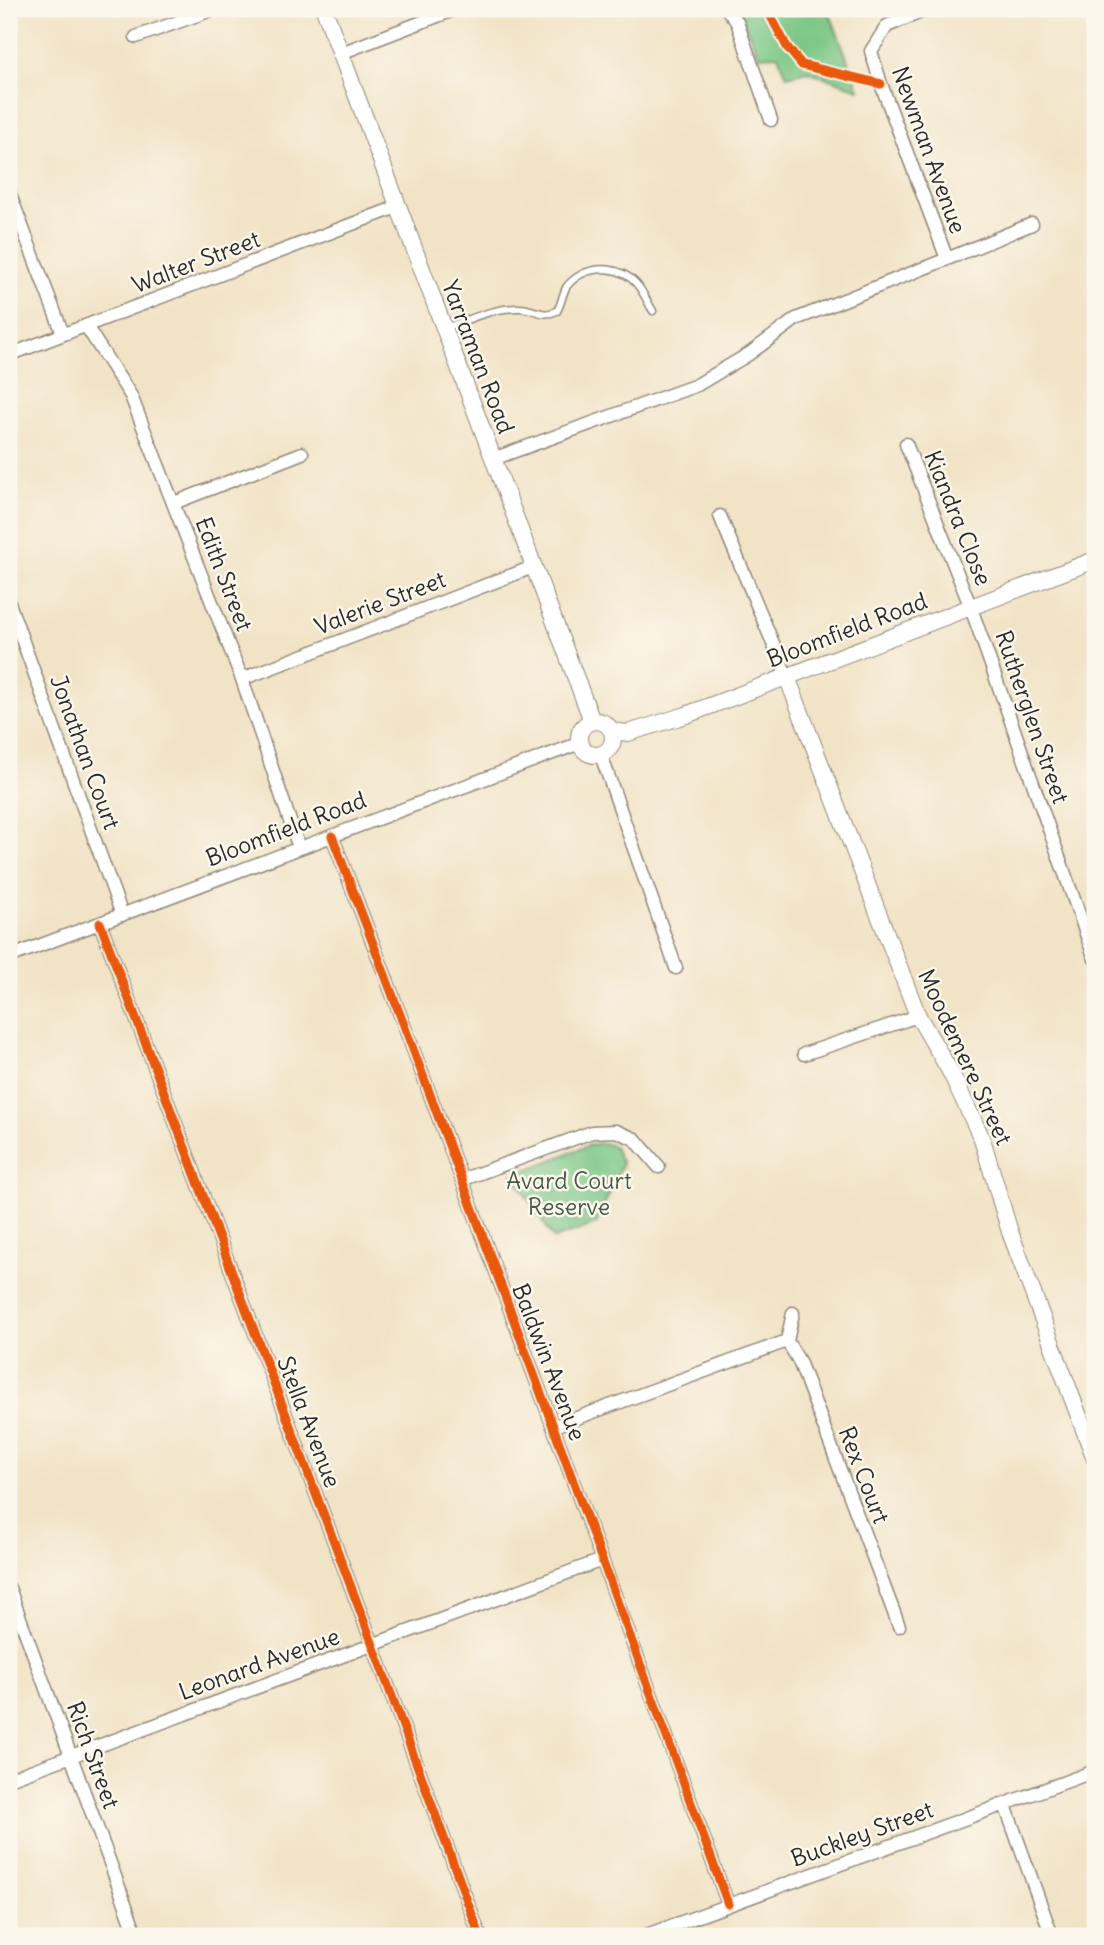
<svg xmlns="http://www.w3.org/2000/svg" width="1104" height="1945" viewBox="0 0 1104 1945" font-family="Delius,sans-serif">
<style>
.green{fill:#7ac685;stroke:#527858;stroke-width:2}
.lines{fill:none;stroke-linecap:round;stroke-linejoin:round}
.service-casing{stroke:#8e8778;stroke-width:9}
.minor-casing{stroke:#8e8778;stroke-width:15}
.tertiary-casing{stroke:#8e8778;stroke-width:18}
.service{stroke:#fff;stroke-width:6}
.minor{stroke:#fff;stroke-width:12}
.tertiary{stroke:#fff;stroke-width:16}
.cycleway-casing{stroke:#fbf7ec;stroke-width:13}
.cycleway{stroke:#e8590c;stroke-width:9}
.labels{text-anchor:middle;stroke-width:5;stroke-linejoin:round;paint-order:stroke}
.street-label{font-size:23px;fill:#2b2b2b;stroke:#fbf7ec}
.park-label{font-size:23px;fill:#435a46;stroke:#fbf7ec}
</style>
<rect width="100%" height="100%" fill="#fbf7ec"/>
<filter id="ink" filterUnits="userSpaceOnUse"><feTurbulence type="fractalNoise" baseFrequency=".0143" numOctaves="2"/><feDisplacementMap in="SourceGraphic" scale="14" xChannelSelector="R" yChannelSelector="G"/><feConvolveMatrix kernelMatrix="1 2 1 2 8 2 1 2 1" color-interpolation-filters="sRGB"/></filter>
<filter id="wash" filterUnits="userSpaceOnUse"><feTurbulence type="fractalNoise" baseFrequency=".00686" numOctaves="4" result="noise"/><feDisplacementMap in="SourceGraphic" scale="28" xChannelSelector="R" yChannelSelector="G"/><feGaussianBlur stdDeviation="1.57" result="paint"/><feColorMatrix in="noise" values="0 0 0 0 0 0 0 0 0 0 0 0 0 0 0 0 0 1.4 0 .05"/><feComposite in="paint" operator="in"/></filter>
<g filter="url(#wash)">
<rect width="100%" height="100%" fill="#f1e3c6"/>
<path class="green" d="M738,9h90l31,80 -52,-18 -20,5 -9,-21 -19,1z
M602,1143l12,3 8,18 -26,60 -42,15 -41,-64 74,-29z"/>
</g>
<g filter="url(#ink)">
<g class="lines">
<defs>
<path id="service" d="M445,328c23,-8 50,-21 75,-20 13,0 23,10 37,3 5,-8 5,-17 10,-25 18,-22 54,-23 72,1 5,7 9,16 14,24"/>
<path id="minor" d="M727,9l10,13 34,98
M136,37l78,-28
M341,53l115,-44
M9,192l54,142
M947,259l85,-35
M86,326l45,70 111,283 57,169
M9,355l388,-148
M906,444l65,164 124,351
M493,459l204,-74 52,-31 47,-35 151,-60 -66,-175 -10,-33 16,-25 41,-17
M174,503l128,-50
M720,516l67,161
M9,603l113,312
M242,679l291,-112
M601,755l75,213
M332,836c136,354 265,711 396,1068
M100,923l273,722 107,291
M9,957l571,-214
M804,1054l114,-38
M464,1179l128,-47 24,-1 19,8 24,28
M787,1341l6,-28
M555,1426l232,-85 12,20 100,265
M9,1588l128,348
M9,1779l593,-219
M1005,1805l47,131
M644,1936l451,-165"/>
<path id="tertiary" d="M324,9l268,712
M787,677l131,339 33,57 31,66 28,93 85,227
M579 738a17 17 0 1 1 34 0a17 17 0 1 1-34 0Z
M612,731l16,2 58,-18 409,-155"/>
</defs>
<use href="#service" class="service-casing"/>
<use href="#minor" class="minor-casing"/>
<use href="#tertiary" class="tertiary-casing"/>
<use href="#service" class="service"/>
<use href="#minor" class="minor"/>
<use href="#tertiary" class="tertiary"/>
<defs>
<path id="cycleway" d="M767,9l20,38 15,18 79,19
M332,836c136,354 265,711 396,1068
M100,923l273,722 107,291"/>
</defs>
<use href="#cycleway" class="cycleway-casing"/>
<use href="#cycleway" class="cycleway"/>
</g>
</g>
<g class="labels">
<g class="street-label">
<text transform="translate(929 150) rotate(70)" y="8">Newman Avenue</text>
<text transform="translate(196 262) rotate(-21)" y="8">Walter Street</text>
<text transform="translate(478 357) rotate(69)" y="8">Yarraman Road</text>
<text transform="translate(958 518) rotate(68)" y="8">Kiandra Close</text>
<text transform="translate(224 574) rotate(69)" y="8">Edith Street</text>
<text transform="translate(380 603) rotate(-21)" y="8">Valerie Street</text>
<text transform="translate(847 630) rotate(-21)" y="8">Bloomfield Road</text>
<text transform="translate(1032 717) rotate(71)" y="8">Rutherglen Street</text>
<text transform="translate(85 752) rotate(70)" y="8">Jonathan Court</text>
<text transform="translate(286 829) rotate(-21)" y="8">Bloomfield Road</text>
<text transform="translate(965 1057) rotate(65)" y="8">Moodemere Street</text>
<text transform="translate(549 1362) rotate(69)" y="8">Baldwin Avenue</text>
<text transform="translate(309 1422) rotate(69)" y="8">Stella Avenue</text>
<text transform="translate(864 1475) rotate(69)" y="8">Rex Court</text>
<text transform="translate(259 1664) rotate(-20)" y="8">Leonard Avenue</text>
<text transform="translate(93 1755) rotate(70)" y="8">Rich Street</text>
<text transform="translate(862 1834) rotate(-20)" y="8">Buckley Street</text>
</g>
<g class="park-label">
<text x="569" y="1189">Avard Court<tspan x="569" dy="26">Reserve</tspan></text>
</g>
</g>
<rect width="1104" height="1945" fill="none" stroke="#fbf7ec" stroke-width="35"/>
</svg>
